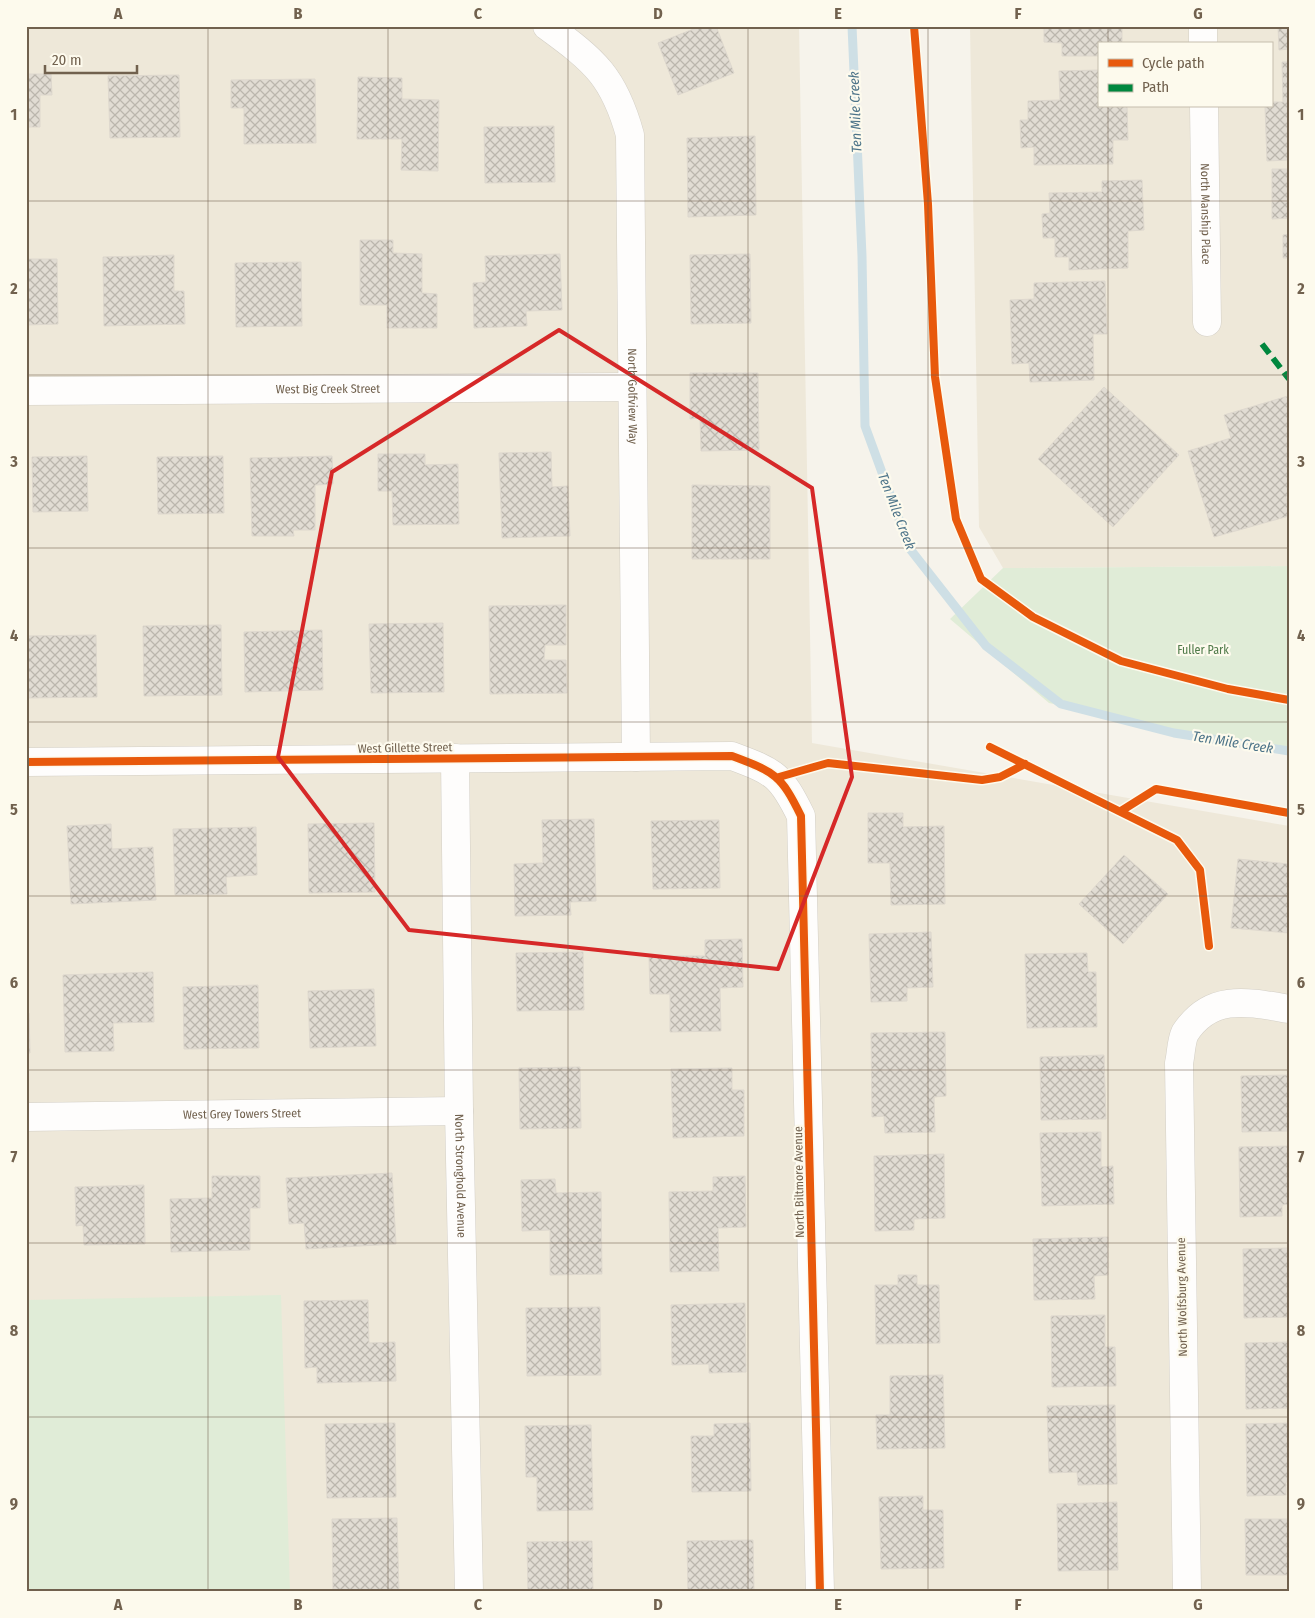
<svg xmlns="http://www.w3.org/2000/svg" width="1315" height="1618" viewBox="0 0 1315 1618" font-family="'Fira Sans Condensed',sans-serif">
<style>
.residential{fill:#eee8d9;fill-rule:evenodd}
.park{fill:#e0ecd7}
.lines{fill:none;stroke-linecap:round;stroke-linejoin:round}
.stream{stroke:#cedfe5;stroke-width:9}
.building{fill:url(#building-cross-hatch);stroke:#ded8ce}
.street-casing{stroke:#d3cfc6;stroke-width:29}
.street{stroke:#fefdfc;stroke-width:28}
.quiet{stroke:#00873e;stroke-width:6;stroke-dasharray:12 6;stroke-linecap:butt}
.cycleway-casing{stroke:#fdfaed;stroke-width:11}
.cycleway{stroke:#e8590c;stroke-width:8}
.marked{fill:none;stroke:#d62828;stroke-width:4;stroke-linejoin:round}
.grid{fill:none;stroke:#71614e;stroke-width:1;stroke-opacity:0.55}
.labels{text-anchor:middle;stroke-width:4.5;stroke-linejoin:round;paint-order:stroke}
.street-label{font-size:12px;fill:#71614e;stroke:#fdfaed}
.park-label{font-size:12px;fill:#507b4a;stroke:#fdfaed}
.water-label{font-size:14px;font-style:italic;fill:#4d7489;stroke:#fdfaed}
.neatline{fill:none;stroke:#71614e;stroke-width:2}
.grid-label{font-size:16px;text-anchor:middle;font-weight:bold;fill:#71614e}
</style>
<defs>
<pattern id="building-cross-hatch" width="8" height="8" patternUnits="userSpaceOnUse" patternTransform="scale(1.25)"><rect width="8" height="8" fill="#e1dcd3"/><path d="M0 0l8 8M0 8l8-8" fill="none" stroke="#bbb6ad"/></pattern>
</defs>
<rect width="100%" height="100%" fill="#f6f3eb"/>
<path class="residential" d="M26,26h773l13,717 477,83v766h-1263z
M970,26h319v540l-286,2 -24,-41zM1099,44h172v62h-172z"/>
<path class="park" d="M1289,566v187l-240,-50 -99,-84 53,-51z
M281,1295l9,297h-264v-292z"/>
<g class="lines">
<path class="stream" d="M852,26l10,230 3,170 45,123 76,97 75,58 113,29 115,18"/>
</g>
<path class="building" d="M701,26h15l18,47 -56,22 -20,-52z
M1035,26h87v18h-23v12h-37v-13l-18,-1v-15z
M1278,26h11v23l-10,1z
M1282,62h7v98l-22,1 -2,-55h6v-4h12z
M1099,70v36h28l1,34h-15v24l-79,1v-18l-13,1 -1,-28h8v-19l32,-1 -1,-29z
M26,74h25l1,21h-12v32h-14z
M179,75l1,62 -70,1 -2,-62z
M358,77l44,1v21l37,1 -1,71 -37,-1 1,-31h-45z
M315,79l1,64 -72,1v-36h-13v-28z
M554,126l1,56 -70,1 -1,-56z
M755,136l1,79 -68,2 -1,-79z
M1272,169h17v49l-17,1z
M1142,180l2,50 -16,1v37l-59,2v-13h-14v-19h-12l-1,-24 8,-1 -1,-20 53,-1v-11z
M1289,234v24h-6v-23z
M360,240h33v13l29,1v39l15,1v34h-50v-23h-27z
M560,254l2,56 -36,1 1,15 -53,2 -1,-45 13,-1 -1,-26z
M750,254l1,69 -60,1 -1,-69z
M174,255v36h10l1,33 -81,2 -1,-69z
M26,259h31l1,65 -32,1z
M301,262l1,64 -66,1 -1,-64z
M1105,281l2,53h-14l1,46 -64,2 -1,-19 -17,1 -2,-64 24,-1v-16z
M690,373h68l1,77 -58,1 -1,-33 -10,1z
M1104,387l75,68 -66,72 -75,-68z
M1288,396l1,100 -3,1 3,19 -75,21 -26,-86 43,-13 -7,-23z
M551,452l1,35 16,-1 2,50 -68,2 -3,-85z
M378,454h47v11l33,-1 1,60 -66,1 -1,-34h-14z
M87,456l1,55 -55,1 -1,-55z
M223,456l1,57 -66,1 -1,-57z
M332,456l1,28 -18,1v45h-22l1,6h-42l-2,-78z
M692,485l78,1v73h-78z
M566,605v40h-21l-1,15h22l1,33 -77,1 -1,-88z
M443,623l1,69 -73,1 -2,-69z
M221,625l1,70 -78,1 -1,-70z
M322,630l1,60 -78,2 -1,-60z
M96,635l1,62 -71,1v-62z
M868,813h35v14l41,-1 1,78 -54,1 -1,-42h-22z
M594,819l2,82 -26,1 1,13 -56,1 -1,-52 29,-1 -1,-43z
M719,820l1,68 -67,1 -2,-68z
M374,823l1,69 -66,1 -1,-69z
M111,824l1,25 41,-2 3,53 -85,4 -4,-78z
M256,827l1,48 -31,2 1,17 -52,1 -2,-66z
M1124,855l44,39 -45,50 -44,-40z
M1238,859l51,5v69l-58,-5z
M931,932l2,55 -26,1v13l-36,1 -2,-68z
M742,939l1,48 -23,1 1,43 -51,1v-38h-20l-1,-38h56v-16z
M583,952l1,58 -67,1 -1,-58z
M1087,953l1,19h8l1,55 -70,1 -2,-74z
M153,972l1,50 -41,1 1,28 -49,1 -2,-77z
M258,985l1,63 -75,1 -1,-62z
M374,989l2,57 -66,2 -2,-57z
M26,1013h3l1,40h-4z
M945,1032l1,64 -12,1 1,35 -50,1 -1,-17 -12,1 -1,-84z
M1104,1055l2,64 -65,1 -1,-63z
M580,1067l1,61 -61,1 -1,-61z
M732,1068v22h12v46l-71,2 -2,-69z
M1289,1075v56l-47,1 -1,-56z
M1101,1132v35l12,-1 1,38 -72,2 -2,-73z
M1289,1146v58l-7,1v11l-42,1 -1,-70z
M944,1154l1,64 -31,1v11l-39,1 -1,-75z
M392,1173l4,71 -90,5 -2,-26 -15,1 -3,-46z
M212,1176h48v32h-10v42l-79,2 -1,-53 42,-1z
M745,1176l1,51 -28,1 1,43 -49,1 -1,-80 44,-1v-14z
M555,1179l1,14 45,-1 1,82 -52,1v-45l-28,1 -1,-51z
M144,1185l1,59 -61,1 -1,-20 -7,1 -1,-39z
M1108,1237v38l-14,1 1,23 -61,1 -1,-61z
M1289,1248v69l-45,1 -1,-69z
M898,1275h19v10h22l1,58 -64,1 -1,-59h23z
M368,1300l1,43 26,-1 1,39 -79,2v-16l-12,1 -1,-67z
M745,1303l1,69 -37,1v-9l-37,1 -1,-60z
M600,1307l1,68 -74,1 -1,-68z
M1105,1315v32h10l1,39 -64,1 -1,-71z
M1289,1342v66l-43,1 -1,-66z
M943,1375l2,73 -68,1 -1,-34h14v-39z
M1115,1405l2,79 -39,1 -1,-13 -28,1 -2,-67z
M395,1423l1,74 -69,1 -2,-74z
M750,1423l1,68 -59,1 -1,-56h23v-12z
M1289,1423v59h-3v13l-39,1 -1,-72z
M591,1425l2,85 -56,1v-34h-11l-1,-51z
M923,1496v14h20l1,58 -63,1 -2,-72z
M1117,1502l1,68 -60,1 -1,-67z
M397,1518l2,74h-66l-1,-73z
M1245,1519h44v56h-43z
M753,1540l1,52h-66l-1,-51z
M592,1541l1,51h-65l-1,-50z"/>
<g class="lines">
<defs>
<g id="street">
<path id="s1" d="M547,26c48,35 67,51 83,109l6,622"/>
<path d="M1203,26v18"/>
<path id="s2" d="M1204,106l3,216"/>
<path id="s3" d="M26,391l606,-4"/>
<path id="s4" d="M455,758l4,353 10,481"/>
<path d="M26,762l706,-6c43,16 49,19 69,60l19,776"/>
<path id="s5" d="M26,1117l433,-6"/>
<path d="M1187,1592l-8,-529c2,-8 2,-22 6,-30 26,-40 63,-31 104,-24"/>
</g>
</defs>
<use href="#street" class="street-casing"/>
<use href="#street" class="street"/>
<path class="quiet" d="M1262,344l27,35"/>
<defs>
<path id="cycleway" d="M914,26l14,178 7,173 21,142 25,60 52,38 88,44 107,28 61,11
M990,747l187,93 23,30 9,76
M26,762l706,-6c43,16 49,19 69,60l19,776
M779,777l49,-14 154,17 18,-3 25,-13
M1121,811l35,-22 133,24"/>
</defs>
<use href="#cycleway" class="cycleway-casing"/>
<use href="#cycleway" class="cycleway"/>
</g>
<path class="marked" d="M559,330l253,158 40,289 -74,192 -369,-39 -131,-173 54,-285z"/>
<path class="grid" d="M208,26v1566M388,26v1566M568,26v1566M748,26v1566M928,26v1566M1108,26v18M1108,106v1486M26,201h1263M26,375h1263M26,548h1263M26,722h1263M26,896h1263M26,1070h1263M26,1243h1263M26,1417h1263"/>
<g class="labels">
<g class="street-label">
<text dy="4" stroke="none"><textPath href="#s2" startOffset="108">North Manship Place</textPath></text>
<text dy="4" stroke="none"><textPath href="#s3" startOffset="302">West Big Creek Street</textPath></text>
<text dy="4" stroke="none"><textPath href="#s1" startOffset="402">North Golfview Way</textPath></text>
<text transform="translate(405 748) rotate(-1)" y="4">West Gillette Street</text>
<text dy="4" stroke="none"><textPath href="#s5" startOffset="216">West Grey Towers Street</textPath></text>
<text dy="4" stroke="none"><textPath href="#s4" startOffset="418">North Stronghold Avenue</textPath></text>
<text transform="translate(799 1182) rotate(-91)" y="4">North Biltmore Avenue</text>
<text transform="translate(1182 1297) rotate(-91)" y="4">North Wolfsburg Avenue</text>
</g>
<g class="park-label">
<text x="1203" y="654">Fuller Park</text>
</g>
<g class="water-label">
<text transform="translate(855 112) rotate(-92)" y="5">Ten Mile Creek</text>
<text transform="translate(897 511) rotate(69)" y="5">Ten Mile Creek</text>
<text transform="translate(1233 742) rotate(9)" y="5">Ten Mile Creek</text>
</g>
</g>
<rect width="1315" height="1618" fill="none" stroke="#fdfaed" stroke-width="55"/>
<rect x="1098" y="42" width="175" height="65" fill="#fdfaed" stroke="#c5bdad"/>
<rect x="1108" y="59" width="25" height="8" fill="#e8590c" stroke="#c5bdad"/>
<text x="1142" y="68" font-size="15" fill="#71614e">Cycle path</text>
<rect x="1108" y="84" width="25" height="8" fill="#00873e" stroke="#c5bdad"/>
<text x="1142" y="92" font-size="15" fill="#71614e">Path</text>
<path d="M45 65v8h92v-8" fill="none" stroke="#71614e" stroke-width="2.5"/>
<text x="52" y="65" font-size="15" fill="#71614e" stroke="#fdfaed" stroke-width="4" paint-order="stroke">20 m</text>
<rect x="28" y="28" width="1260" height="1562" class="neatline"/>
<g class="grid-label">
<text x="118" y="19">A</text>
<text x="298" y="19">B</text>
<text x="478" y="19">C</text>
<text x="658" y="19">D</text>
<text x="838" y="19">E</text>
<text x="1018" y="19">F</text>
<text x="1198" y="19">G</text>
<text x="14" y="120">1</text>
<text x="1301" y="120">1</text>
<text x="14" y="294">2</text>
<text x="1301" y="294">2</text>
<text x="14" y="467">3</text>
<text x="1301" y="467">3</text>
<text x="14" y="641">4</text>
<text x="1301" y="641">4</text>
<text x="14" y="815">5</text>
<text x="1301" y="815">5</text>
<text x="14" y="988">6</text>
<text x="1301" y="988">6</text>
<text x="14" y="1162">7</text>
<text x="1301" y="1162">7</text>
<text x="14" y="1336">8</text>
<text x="1301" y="1336">8</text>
<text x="14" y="1509">9</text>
<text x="1301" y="1509">9</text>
<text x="118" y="1610">A</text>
<text x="298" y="1610">B</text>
<text x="478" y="1610">C</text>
<text x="658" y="1610">D</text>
<text x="838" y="1610">E</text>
<text x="1018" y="1610">F</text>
<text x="1198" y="1610">G</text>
</g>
</svg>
